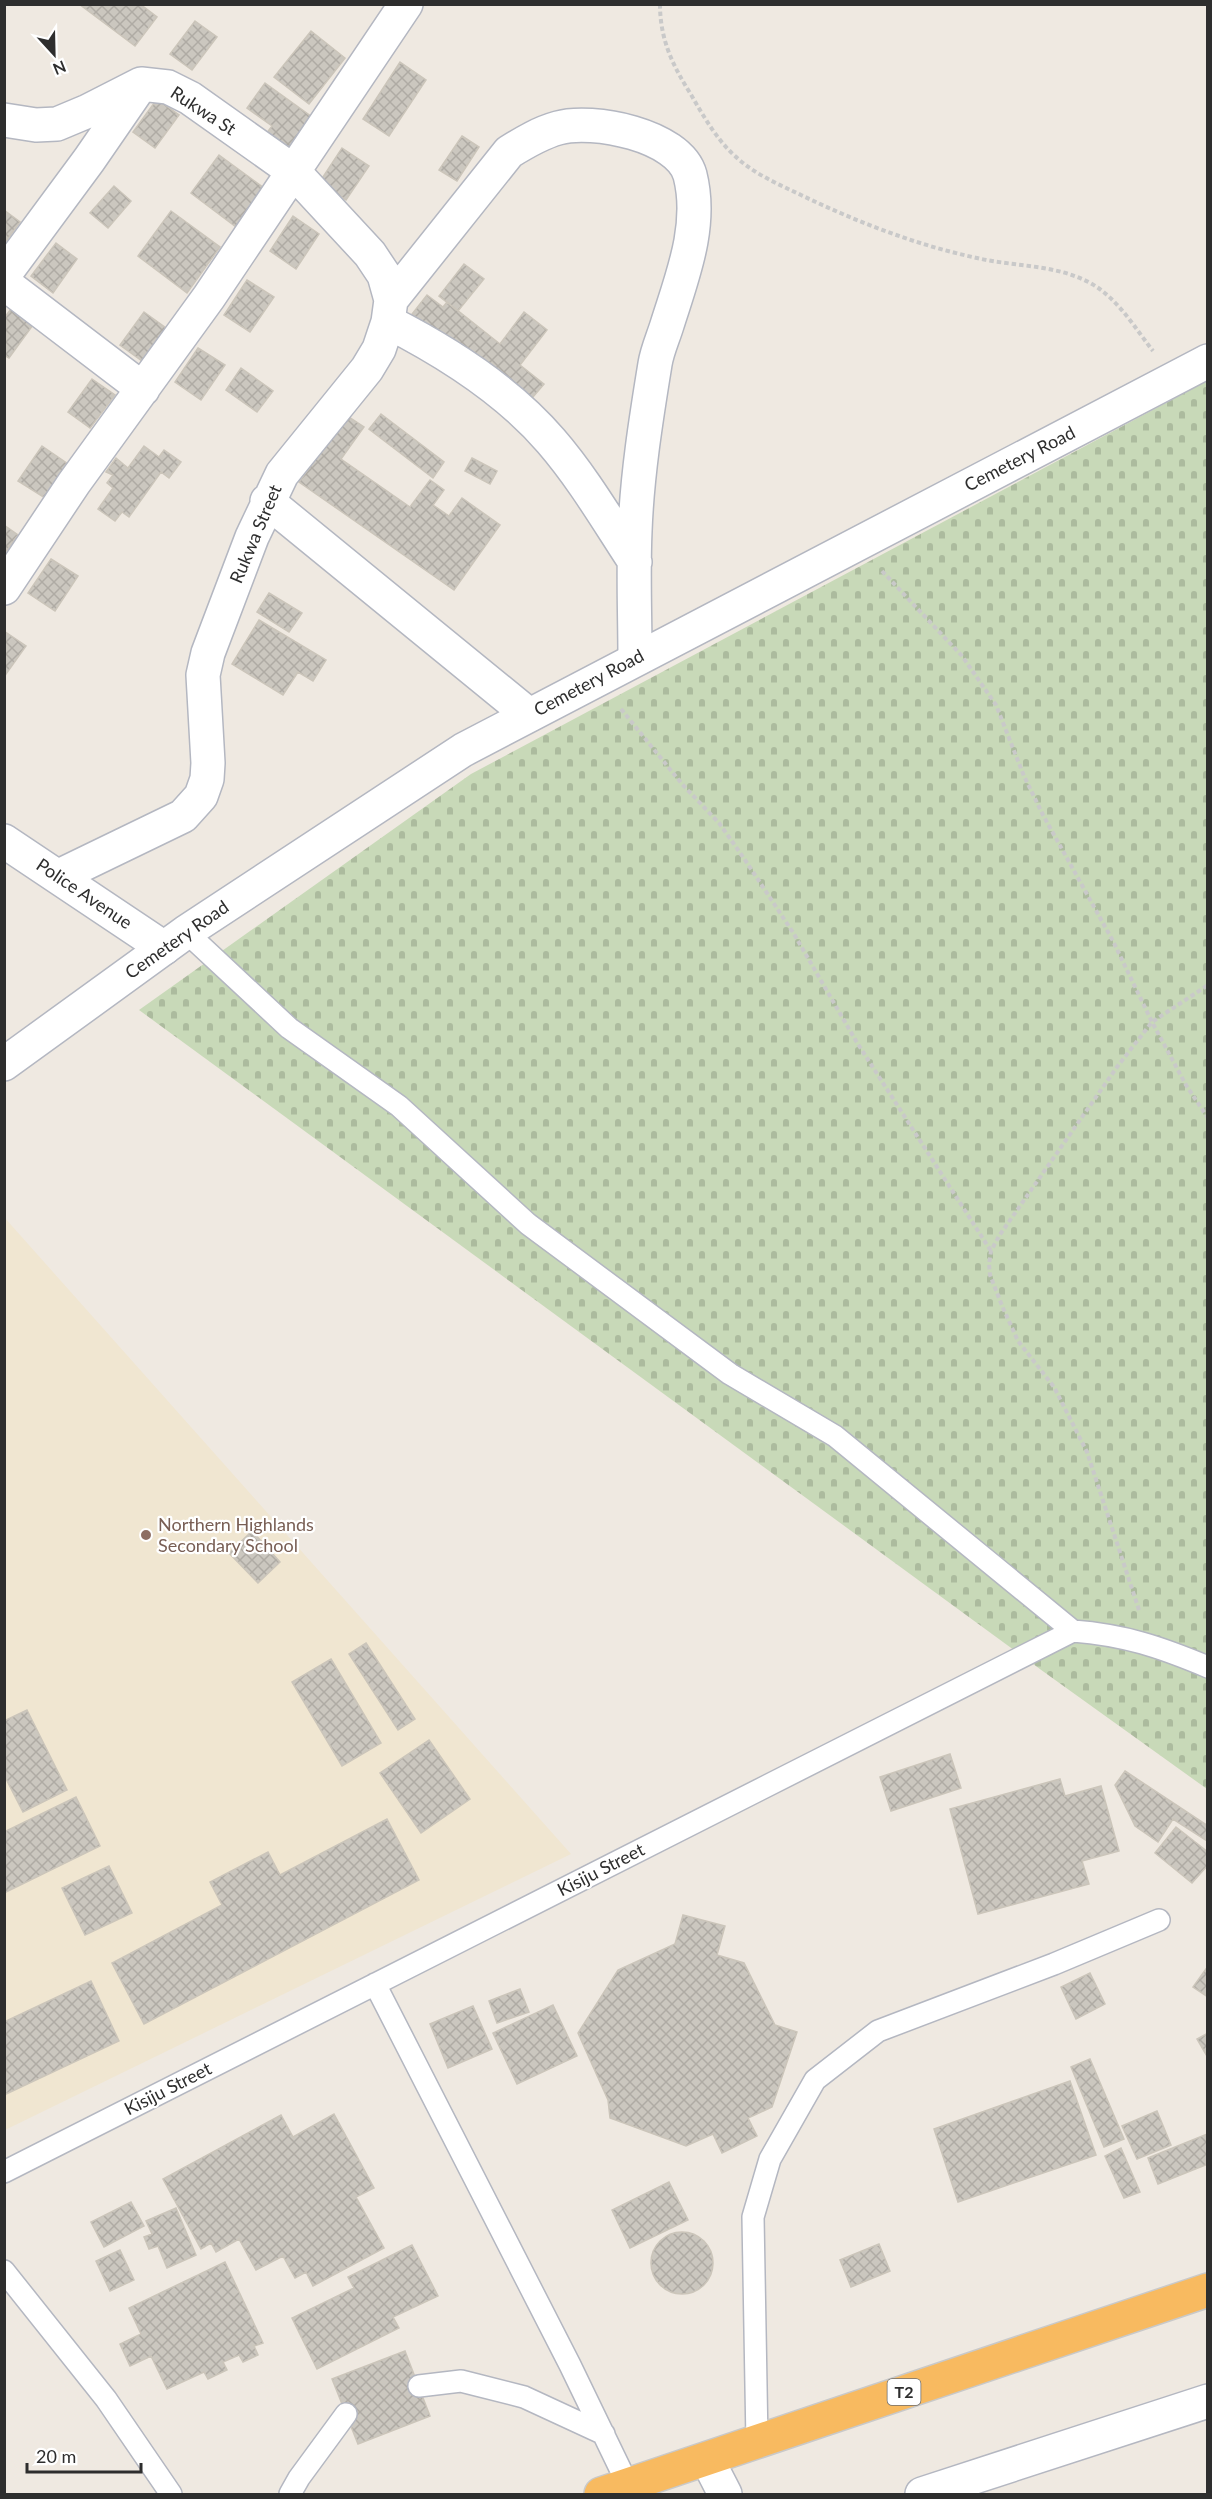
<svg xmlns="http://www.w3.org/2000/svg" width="1212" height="2499" viewBox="0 0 1212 2499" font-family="Lato,sans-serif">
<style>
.education{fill:#f0e6d1}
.cemetery{fill:url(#cemetery-stones)}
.building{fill:url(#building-cross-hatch);stroke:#cbc5ba;stroke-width:1.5}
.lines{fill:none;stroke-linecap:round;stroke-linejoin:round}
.service-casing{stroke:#b4b7c1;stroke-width:24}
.minor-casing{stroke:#b4b7c1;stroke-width:36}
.secondary-casing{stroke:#b4b7c1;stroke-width:36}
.trunk-casing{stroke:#c9c9c9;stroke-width:36}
.path{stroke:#c9c9c9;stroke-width:4;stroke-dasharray:4.5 3;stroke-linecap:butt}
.service{stroke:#fff;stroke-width:21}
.minor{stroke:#fff;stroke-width:33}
.secondary{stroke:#fff;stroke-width:33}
.trunk{stroke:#f8ba60;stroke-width:33}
.education-dot{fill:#8d6e63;stroke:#fff;stroke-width:2}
.labels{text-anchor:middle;stroke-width:4.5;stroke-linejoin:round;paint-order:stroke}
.shield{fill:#fff;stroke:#6d6d6d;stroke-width:1.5}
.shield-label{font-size:16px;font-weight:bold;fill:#2e2e2e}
.street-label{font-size:18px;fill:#2e2e2e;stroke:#fff}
.education-label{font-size:18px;fill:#785e54;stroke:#fff;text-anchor:start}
</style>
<defs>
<pattern id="cemetery-stones" width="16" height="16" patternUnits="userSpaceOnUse" patternTransform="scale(1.5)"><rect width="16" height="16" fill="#c8d9b8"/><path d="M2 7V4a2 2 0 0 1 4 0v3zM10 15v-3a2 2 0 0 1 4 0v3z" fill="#acbb9e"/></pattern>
<pattern id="building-cross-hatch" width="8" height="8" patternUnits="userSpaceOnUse" patternTransform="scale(1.5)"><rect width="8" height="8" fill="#cbc7bf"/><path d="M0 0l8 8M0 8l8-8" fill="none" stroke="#afaba4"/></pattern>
</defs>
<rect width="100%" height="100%" fill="#efe9e1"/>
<path class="education" d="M4,1217l567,637 -566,276h-1z"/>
<path class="cemetery" d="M1207,381v1408l-163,-117 -905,-662 332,-236z"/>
<path class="building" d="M79,4h61l17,13 -22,29z
M195,21l22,16 -25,33 -22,-16z
M311,31l34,27 -36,46 -35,-27z
M400,62l26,18 -37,56 -26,-17z
M265,83l47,34 -24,33 -22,-16 6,-8 -25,-18z
M157,99l22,16 -24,33 -22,-16z
M462,136l17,11 -22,34 -18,-11z
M342,148l27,18 -23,34 -27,-17z
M219,155l45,33 -28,39 -45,-34z
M114,186l17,15 -23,27 -18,-15z
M4,210l16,12 -16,22z
M171,211l49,36 -33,46 -49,-37z
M293,216l26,18 -23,35 -26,-18z
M56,243l21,16 -24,34 -22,-17z
M464,264l20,15 -26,32 -19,-15z
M247,280l27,17 -24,35 -26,-17z
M427,295l16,12 4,-5 53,42 24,-32 23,18 -27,35 24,19 -17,20 -115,-90z
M11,309l22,16 -24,33 -5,-3v-37z
M144,312l22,16 -24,33 -22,-16z
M198,348l27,17 -24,35 -26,-18z
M241,368l32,23 -16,21 -31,-22z
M92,379l23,16 -25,33 -22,-16z
M381,414l63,48 -11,16 -64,-49z
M346,415l18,12 -23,32 69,48 20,-27 14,10 -11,15 16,11 13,-18 38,27 -46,65 -155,-108z
M42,446l26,18 -23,34 -27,-17z
M144,446l15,11 5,-7 17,12 -12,16 -8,-6 -32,45 -7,-5 -7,9 -17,-12 15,-21 -6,-5 6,-8 -7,-3 10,-14 12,10z
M472,458l25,13 -7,13 -25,-13z
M4,525l14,10 -14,19z
M51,559l27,17 -23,35 -27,-18z
M269,593l33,20 -13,19 -32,-20z
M259,620l67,40 -13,21 -15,-9 -15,23 -51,-31z
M4,631l22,15 -22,31z
M252,1531l28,31 -22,21 -29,-30z
M366,1643l49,76 -17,11 -49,-76z
M331,1659l50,84 -39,23 -50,-84z
M27,1710l40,80 -44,22 -19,-37v-54z
M429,1740l41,59 -49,34 -41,-60z
M950,1754l11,34 -70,23 -11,-34z
M1125,1771l83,55 -1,15 -34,-22 -15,23 -23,-16 -20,-41z
M1060,1779l5,17 36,-10 18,65 -37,10 7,23 -111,30 -28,-105z
M76,1797l24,49 -96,47v-61z
M387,1819l32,61 -275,144 -32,-61 110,-58 -12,-23 58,-30 12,23z
M1176,1827l32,25v13l-16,18 -37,-30z
M109,1866l23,47 -47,22 -23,-47z
M683,1915l42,11 -8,29 27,8 31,62 22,7 -25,75 -24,11 9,18 -35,17 -9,-19 -27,12 -76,-28 -2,-18 -30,-67 40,-63 57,-26z
M1208,1966v31l-15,-10z
M1090,1973l15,31 -29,15 -15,-32z
M91,1981l28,60 -115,54v-73z
M520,1989l9,23 -32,11 -8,-22z
M553,2005l24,51 -60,28 -24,-51z
M473,2006l19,43 -44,19 -18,-44z
M1208,2033v25l-11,-19z
M1090,2059l34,80 -20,8 -33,-80z
M1070,2081l26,74 -138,47 -24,-73z
M1157,2111l14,34 -34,14 -15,-33z
M334,2114l40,74 -18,9 28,51 -71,38 -7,-14 -11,6 -12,-22 -27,14 -17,-31 -23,13 -5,-9 -10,6 -38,-70 118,-64 12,22z
M1207,2134l1,30 -50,20 -10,-26z
M1121,2148l19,44 -16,6 -19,-42z
M669,2182l19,38 -58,28 -18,-38z
M131,2202l13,24 -40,21 -13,-25z
M176,2208l20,47 -29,13 -9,-22 -9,3 -5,-12 8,-3 -6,-13z
M651 2263a31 31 0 1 1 62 0a31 31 0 1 1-62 0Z
M879,2244l11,27 -39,16 -11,-27z
M412,2245l26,51 -45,21 6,11 -82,41 -25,-51 62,-30 -6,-11z
M120,2250l14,30 -24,11 -14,-30z
M225,2262l38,81 -9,3 4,9 -15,7 -4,-7 -16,7 4,8 -19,9 -4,-7 -37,17 -16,-33 -21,10 -10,-22 21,-10 -12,-26z
M405,2351l25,65 -72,28 -26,-65z"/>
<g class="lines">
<defs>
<path id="service" d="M186,932l103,96 110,78 129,118 202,150 105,62 238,195
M375,1984l195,381 58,120
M4,2172l1069,-541c52,4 87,16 135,36
M4,2271l102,128 65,95
M419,2386l42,-5 63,16 80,37
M757,2442l-4,-225 17,-58 45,-79 63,-49 176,-67 105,-44
M290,2494l9,-16 47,-64"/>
<path id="minor" d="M4,120l32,5 21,-1 31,-13 53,-27 27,3 22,11 103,73 77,83 14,21 7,25 -3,22 -9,27 -12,20 -85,105 -30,63 -44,116 -5,22 5,88 -1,16 -6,17 -18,20 -124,60
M4,275l85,-115 51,-74
M4,283l139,106
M391,300l118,-148c16,-10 31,-19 49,-24 34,-10 121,7 132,47 13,51 -8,102 -23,150 -4,13 -10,26 -12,39 -9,55 -18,112 -20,167 -2,42 0,85 0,127
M388,322c57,29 121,70 163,119 32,37 57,80 84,121
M267,501l262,214
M4,588l70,-105 135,-186 197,-293
M4,841l160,107
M707,2459l18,35
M922,2494l286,-93"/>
<path id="secondary" d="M4,1064l182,-132 277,-182 745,-389"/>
<path id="trunk" d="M601,2494l607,-204"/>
</defs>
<use href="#service" class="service-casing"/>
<use href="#minor" class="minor-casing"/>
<use href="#secondary" class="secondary-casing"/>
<use href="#trunk" class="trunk-casing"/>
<path class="path" d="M660,4c0,35 12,60 30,89 13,22 26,46 45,63 19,18 43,28 66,39 56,27 115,50 176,63 38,9 80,6 115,26 26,15 43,44 61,67
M882,571l80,85 34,49 28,71 19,39 70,126 39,81 34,63 22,33
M621,709l61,75 37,39 24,34 51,77 62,107 135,210
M1139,1610l-52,-158 -33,-65 -36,-46 -15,-33 -13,-33 -1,-11 2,-13 8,-15 118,-169 35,-45 56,-37"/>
<use href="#service" class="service"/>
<use href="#minor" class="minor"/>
<use href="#secondary" class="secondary"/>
<use href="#trunk" class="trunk"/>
</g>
<circle class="education-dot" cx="146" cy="1535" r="6"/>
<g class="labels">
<rect class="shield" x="887.5" y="2379" width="33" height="26" rx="4.5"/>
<g class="shield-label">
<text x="904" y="2398">T2</text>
</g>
<g class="street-label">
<text transform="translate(203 111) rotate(33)" y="6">Rukwa St</text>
<text transform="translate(1020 459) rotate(-27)" y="6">Cemetery Road</text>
<text transform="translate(256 534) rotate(-67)" y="6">Rukwa Street</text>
<text transform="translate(589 683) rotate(-28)" y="6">Cemetery Road</text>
<text transform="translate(84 894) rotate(34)" y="6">Police Avenue</text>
<text transform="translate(177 940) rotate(-35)" y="6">Cemetery Road</text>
<text transform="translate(601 1870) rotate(-27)" y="6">Kisiju Street</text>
<text transform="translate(168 2089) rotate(-27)" y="6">Kisiju Street</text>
</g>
<g class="education-label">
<text x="158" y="1531">Northern Highlands<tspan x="158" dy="21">Secondary School</tspan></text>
</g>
</g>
<rect width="1212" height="2499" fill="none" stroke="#2e2e2e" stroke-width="12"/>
<g transform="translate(54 54) rotate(158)" stroke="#ffffff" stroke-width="4.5" paint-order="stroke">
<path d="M0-4.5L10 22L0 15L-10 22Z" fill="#2e2e2e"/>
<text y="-9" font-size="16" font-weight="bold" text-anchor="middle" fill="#2e2e2e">N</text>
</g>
<path d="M27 2463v9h114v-9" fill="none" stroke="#2e2e2e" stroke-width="3"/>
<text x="36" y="2463" font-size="18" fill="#2e2e2e" stroke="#ffffff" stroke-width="4.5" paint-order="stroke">20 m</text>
</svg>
